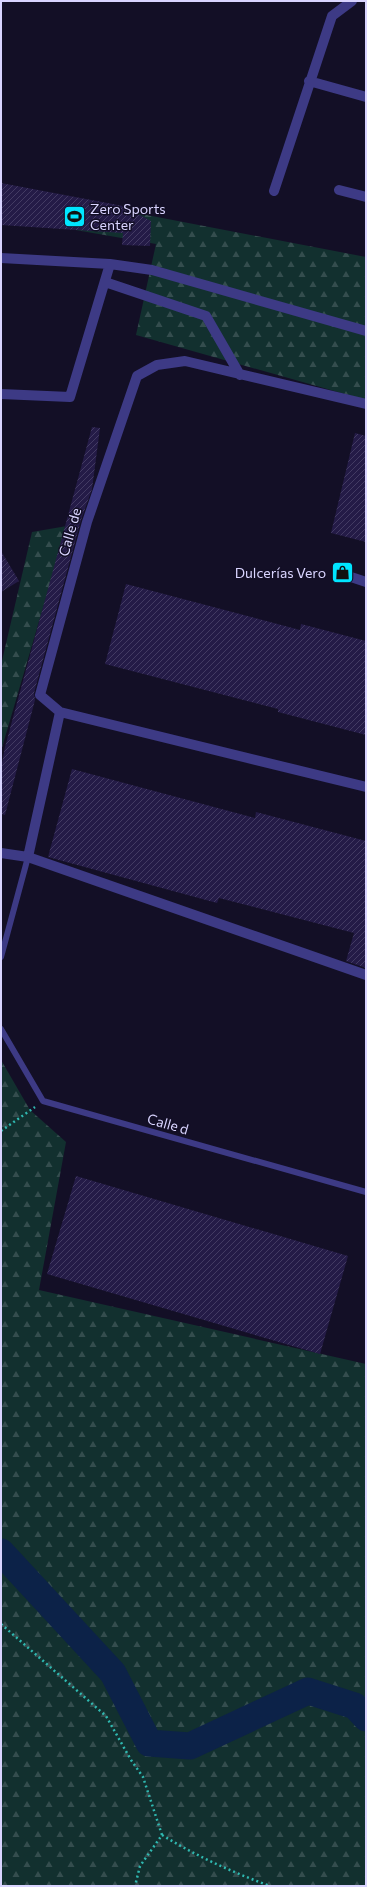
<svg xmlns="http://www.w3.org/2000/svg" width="367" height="1887" viewBox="0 0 367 1887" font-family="Commissioner,sans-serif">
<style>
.forest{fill:url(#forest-firs)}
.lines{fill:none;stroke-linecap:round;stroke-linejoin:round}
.river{stroke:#0c2248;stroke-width:27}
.building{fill:url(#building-hatch)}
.path{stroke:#2fb8b0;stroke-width:2.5;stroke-dasharray:2 3;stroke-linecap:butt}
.service{stroke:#3d3a85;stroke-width:6}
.minor{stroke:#3d3a85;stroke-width:10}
.labels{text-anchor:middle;stroke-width:3;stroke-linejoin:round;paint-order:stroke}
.poi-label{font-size:14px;fill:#d9d4ff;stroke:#130f26;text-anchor:start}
.street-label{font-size:14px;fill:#d9d4ff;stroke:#130f26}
</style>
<defs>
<pattern id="forest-firs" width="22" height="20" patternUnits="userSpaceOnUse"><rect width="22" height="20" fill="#12302f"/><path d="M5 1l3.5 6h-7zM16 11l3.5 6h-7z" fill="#344d4e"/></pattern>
<pattern id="building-hatch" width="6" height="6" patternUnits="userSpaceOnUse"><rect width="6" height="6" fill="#241b47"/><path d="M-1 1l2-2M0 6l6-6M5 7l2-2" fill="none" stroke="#433b63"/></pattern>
</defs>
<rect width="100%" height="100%" fill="#130f26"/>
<path class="forest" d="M1,187l365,70v143l-230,-65 20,-91 -155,-27z
M67,526l-66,225v-86l31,-133z
M1,1060l29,50 36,32 -27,148 327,74v522h-365z"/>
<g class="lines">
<path class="river" d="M1,1552l112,121 36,70 41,3 118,-55 47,15 11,12"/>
</g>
<path class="building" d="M1,183l122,23 28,15 -1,25 -28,-1 1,-12 -122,-8z
M92,427l8,1 -8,61 -11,31 -47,173 1,7 -30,115 -4,-1v-46l4,-21z
M355,433l11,3v106l-35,-9z
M1,551l18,30 -18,11z
M126,584l174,46 1,-6 65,17v94l-88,-23v-3l-173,-45z
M72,769l183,49 1,-6 110,29v127l-20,-7 8,-28 -135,-35 -2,5 -169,-46z
M76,1176l272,80 -28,98 -273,-80z"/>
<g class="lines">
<path class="path" d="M1,1131l34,-24
M1,1624l105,92 25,44 12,17 19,58 -22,31 -5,20
M162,1835c34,21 70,37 108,51"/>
<path class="service" d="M1,957l27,-100
M1,1029l42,72 323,91"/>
<path class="minor" d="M309,81l57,16
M339,190l27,7
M274,191l58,-175 20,-15
M1,258l109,6 42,6 214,61
M105,282l101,34 34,59
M1,394l69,3 40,-133
M366,404l-181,-43 -28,4 -20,11 -50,146 -47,173 20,17 306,75
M351,577l15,5
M1,853l27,4 32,-145
M28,857l338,118"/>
</g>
<defs>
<symbol id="stadium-square" viewBox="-11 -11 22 22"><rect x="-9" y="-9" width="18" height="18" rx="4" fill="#00e5ff" stroke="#130f26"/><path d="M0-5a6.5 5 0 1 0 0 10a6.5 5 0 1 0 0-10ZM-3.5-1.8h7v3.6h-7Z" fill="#111"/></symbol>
<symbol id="shop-square" viewBox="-11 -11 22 22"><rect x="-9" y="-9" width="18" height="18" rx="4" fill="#00e5ff" stroke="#130f26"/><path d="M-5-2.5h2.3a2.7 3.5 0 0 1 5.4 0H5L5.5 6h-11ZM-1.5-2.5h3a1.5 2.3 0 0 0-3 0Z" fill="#111"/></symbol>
</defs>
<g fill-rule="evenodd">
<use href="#stadium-square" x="62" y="204" width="25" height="25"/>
<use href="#shop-square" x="330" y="560" width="25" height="25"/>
</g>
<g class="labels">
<g class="poi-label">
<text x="90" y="214">Zero Sports<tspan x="90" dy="16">Center</tspan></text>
<text x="326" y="578" text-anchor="end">Dulcerías Vero</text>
</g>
<g class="street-label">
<text transform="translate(70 532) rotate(-74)" y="5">Calle de</text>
<text transform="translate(168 1124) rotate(16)" y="5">Calle d</text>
</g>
</g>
<rect width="367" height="1887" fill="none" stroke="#d9d4ff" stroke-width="4"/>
</svg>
